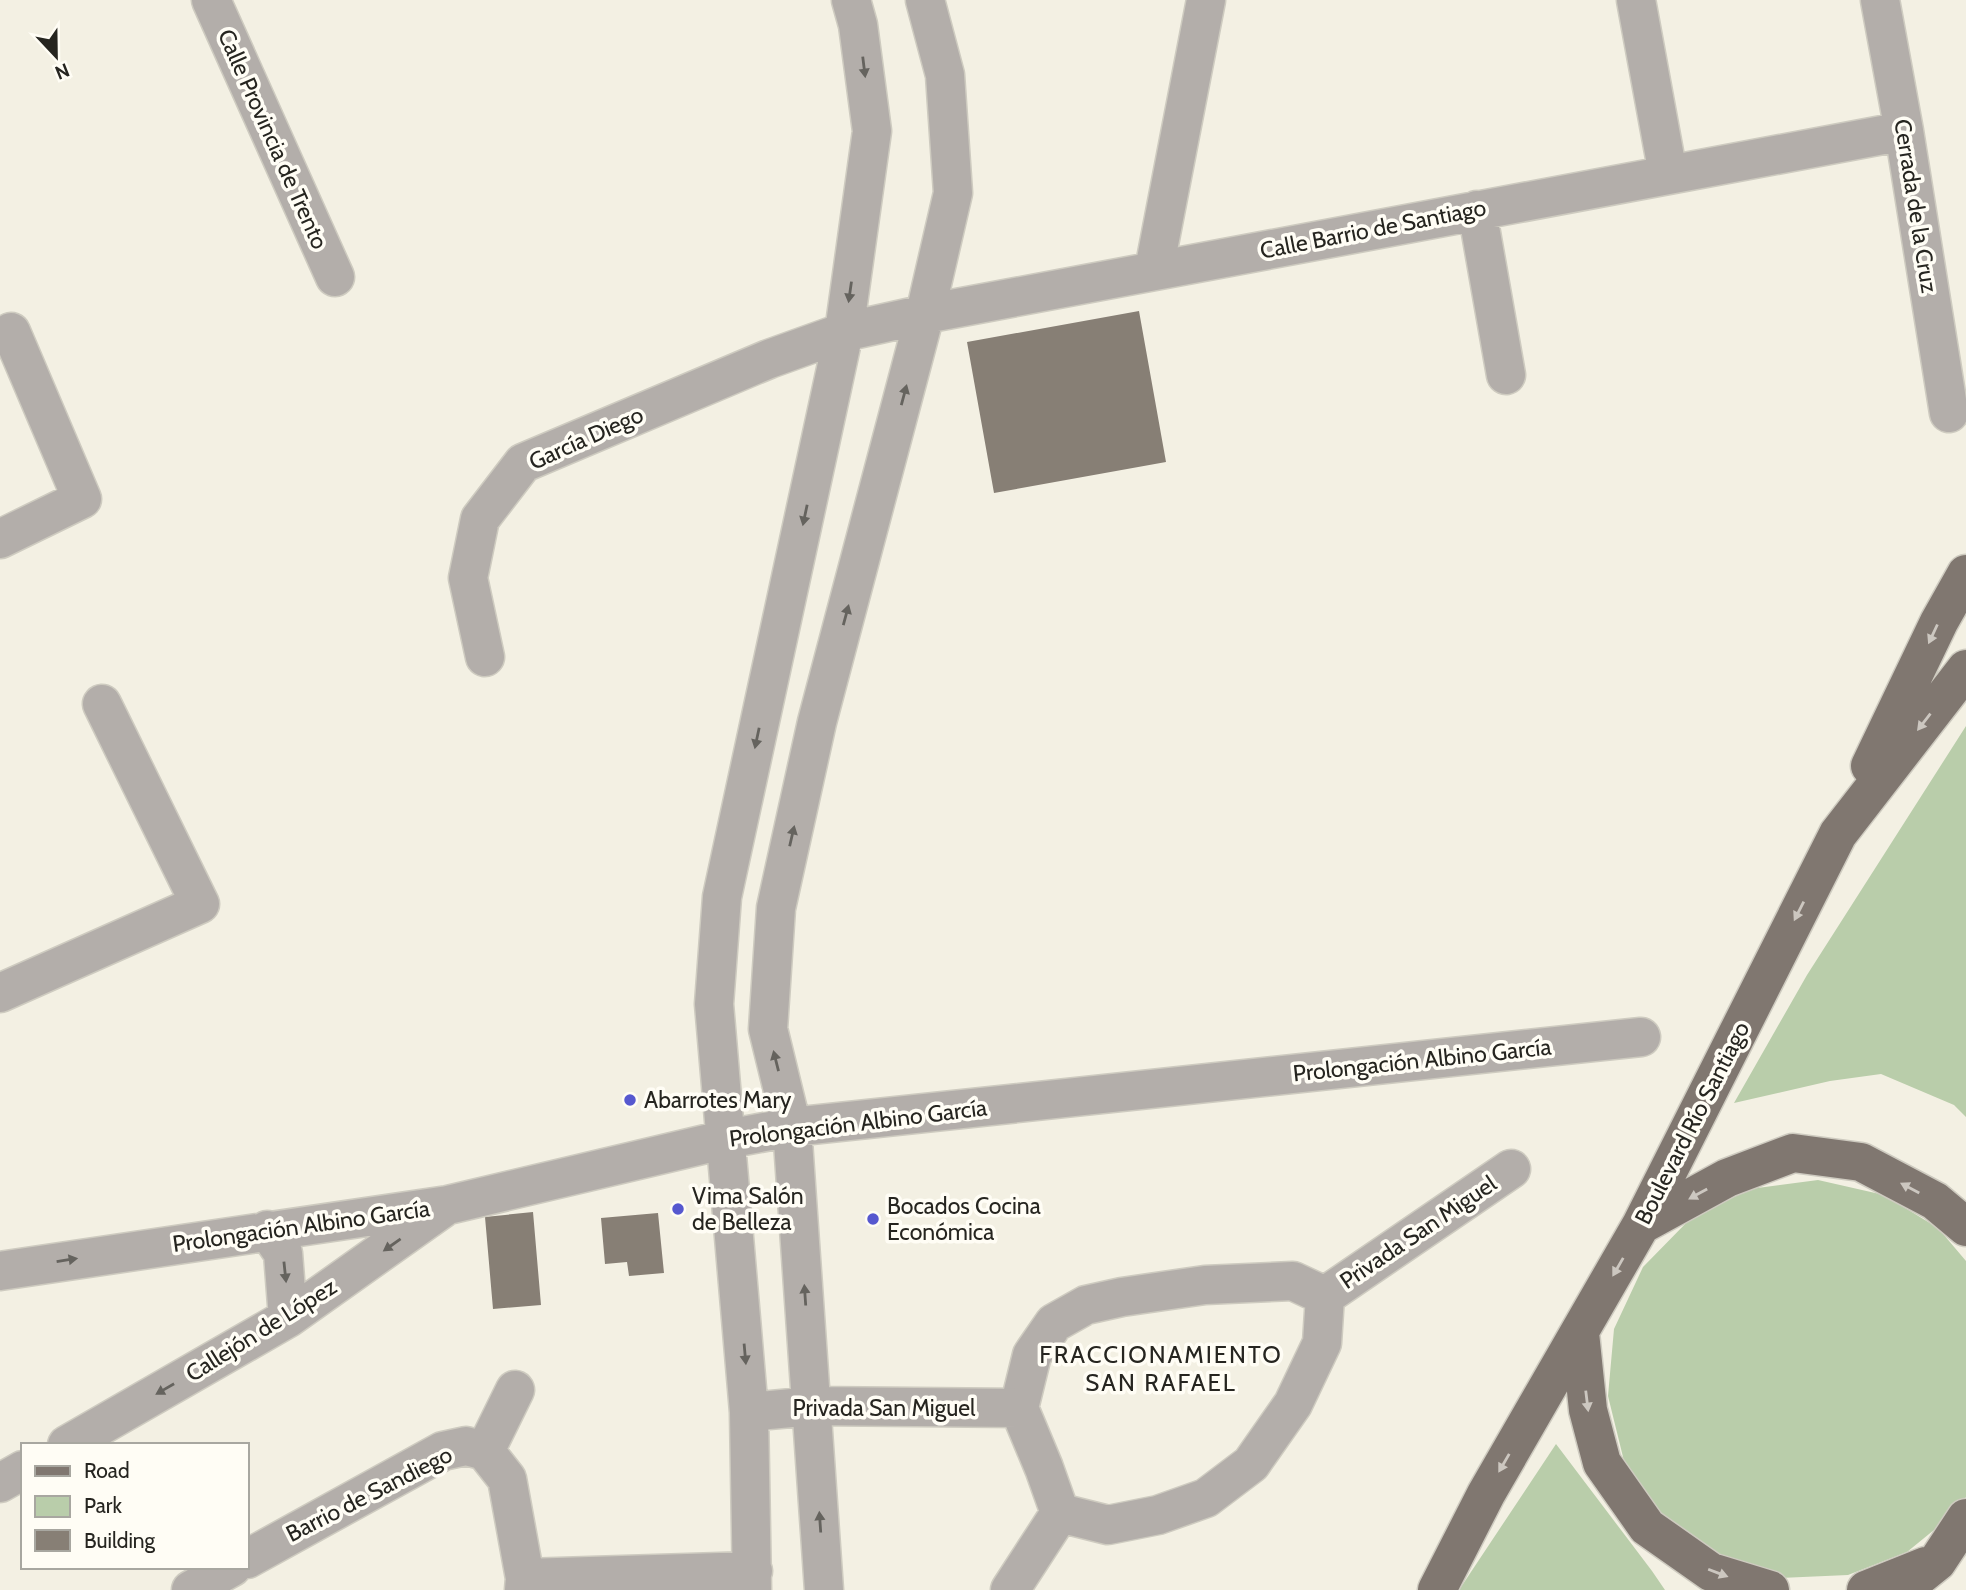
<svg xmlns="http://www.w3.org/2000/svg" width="1966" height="1590" viewBox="0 0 1966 1590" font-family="Cabin,sans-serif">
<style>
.green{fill:#b9cdaa}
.building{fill:#877f75}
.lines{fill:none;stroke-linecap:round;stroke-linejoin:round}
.minor-casing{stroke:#cecbc0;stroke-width:41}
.major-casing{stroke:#cecbc0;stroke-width:41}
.minor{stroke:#b3aeaa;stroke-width:38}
.major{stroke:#807770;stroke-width:38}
.oneway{fill:#65635e}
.oneway2{fill:#ccc7c0}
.poi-dot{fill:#5658cf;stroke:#fffdf5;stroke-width:2.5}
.labels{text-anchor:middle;stroke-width:7;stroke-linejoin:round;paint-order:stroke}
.street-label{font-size:23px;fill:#262520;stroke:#fffdf5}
.poi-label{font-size:23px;fill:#262520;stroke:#fffdf5;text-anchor:start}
.neighbourhood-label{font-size:24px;letter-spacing:2px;fill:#262520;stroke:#fffdf5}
</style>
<rect width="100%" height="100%" fill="#f3f0e3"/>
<path class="green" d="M1966,726v391l-12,-12 -73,-31 -51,7 -96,22 73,-128z
M1818,1180l66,15 54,33 28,33v236l-10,15 -49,40 -59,23 -68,3 -64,-20 -54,-41 -38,-56 -16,-65 6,-67 29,-62 47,-48 60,-30z
M1556,1444l96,127 13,19h-206z"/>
<path class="building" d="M1139,311l27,151 -172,31 -27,-151z
M533,1212l8,93 -48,4 -8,-92z
M658,1213l6,60 -35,3 -2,-14 -22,2 -4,-46z"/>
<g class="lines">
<defs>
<path id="minor" d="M211,0l124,277
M1636,0l32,174
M1880,0l24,131 45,282
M1477,210l29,165
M1154,270l52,-270
M0,539l82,-40 -71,-167
M485,657l-17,-79 12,-59 43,-56 246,-104 75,-27 81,-18 979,-183
M0,993l200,-89 -98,-200
M267,1230l16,23 5,65
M0,1271l448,-66 279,-66 65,-12 849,-90
M1325,1296l186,-127
M1019,1408l13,-53 22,-32 32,-18 36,-8 83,-12 88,-4 32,15
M749,1412l64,-6 206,2 25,60 16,45
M67,1445l221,-127 155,-110
M485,1451l30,-61
M0,1483l23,-13
M1060,1513l48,12 50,-10 48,-17 45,-34 42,-60 29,-61 3,-47
M247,1559l196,-108 23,-5 19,5 22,28 18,99 -1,12
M525,1578l228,-7
M191,1590l41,-23
M752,1590l-3,-178 -35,-408 8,-107 122,-565 28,-201 -14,-106 -7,-25
M824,1590l-32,-463 -24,-98 8,-121 41,-186 108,-408 28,-121 -8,-118 -20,-75
M1010,1590l50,-77"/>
<path id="major" d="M1870,766l69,-144 27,-48
M1641,1225l86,-47 66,-25 68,9 74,39 31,26
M1580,1333l8,77 14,53 45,64 64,45 59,18
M1437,1590l49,-96 155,-269 197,-391 128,-165
M1866,1590l60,-24
M1902,1590l35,-28 29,-44"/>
</defs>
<use href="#minor" class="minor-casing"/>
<use href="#major" class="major-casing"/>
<use href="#minor" class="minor"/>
<use href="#major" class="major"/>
</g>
<defs><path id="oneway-solid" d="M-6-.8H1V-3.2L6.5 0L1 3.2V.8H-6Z" transform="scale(1.75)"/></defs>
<g class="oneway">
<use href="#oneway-solid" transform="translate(864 67) rotate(83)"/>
<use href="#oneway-solid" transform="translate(850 292) rotate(98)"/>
<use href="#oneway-solid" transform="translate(904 395) rotate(-75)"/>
<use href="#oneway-solid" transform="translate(805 515) rotate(102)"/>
<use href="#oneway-solid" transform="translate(846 615) rotate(-75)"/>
<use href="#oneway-solid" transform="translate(757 738) rotate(102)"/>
<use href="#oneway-solid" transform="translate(792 836) rotate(-77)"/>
<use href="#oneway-solid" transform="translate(776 1061) rotate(-104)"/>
<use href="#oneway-solid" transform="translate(392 1245) rotate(145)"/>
<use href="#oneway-solid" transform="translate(67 1260) rotate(-9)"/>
<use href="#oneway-solid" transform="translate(285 1272) rotate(84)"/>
<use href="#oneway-solid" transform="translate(805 1295) rotate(-94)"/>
<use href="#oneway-solid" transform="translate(745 1354) rotate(85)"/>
<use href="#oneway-solid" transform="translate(165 1389) rotate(150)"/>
<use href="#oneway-solid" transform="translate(820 1522) rotate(-94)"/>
</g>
<g class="oneway2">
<use href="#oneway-solid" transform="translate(1933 634) rotate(115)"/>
<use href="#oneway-solid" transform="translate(1924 722) rotate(128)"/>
<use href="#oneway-solid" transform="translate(1799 911) rotate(117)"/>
<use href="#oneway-solid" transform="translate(1910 1188) rotate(-152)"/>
<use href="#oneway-solid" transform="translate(1698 1194) rotate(151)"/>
<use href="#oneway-solid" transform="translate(1618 1267) rotate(120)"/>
<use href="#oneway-solid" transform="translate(1587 1401) rotate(83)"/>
<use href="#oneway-solid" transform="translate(1504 1463) rotate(120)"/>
<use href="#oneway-solid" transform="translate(1718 1573) rotate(21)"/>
</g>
<g class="poi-dot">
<circle cx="630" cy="1100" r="7"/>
<circle cx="678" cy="1209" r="7"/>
<circle cx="873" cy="1219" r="7"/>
</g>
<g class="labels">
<g class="street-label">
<text transform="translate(273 139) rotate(66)" y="8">Calle Provincia de Trento</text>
<text transform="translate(1916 206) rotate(81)" y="8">Cerrada de la Cruz</text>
<text transform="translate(1373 229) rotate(-11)" y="8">Calle Barrio de Santiago</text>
<text transform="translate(586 438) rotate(-24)" y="8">García Diego</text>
<text transform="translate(1422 1060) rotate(-6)" y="8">Prolongación Albino García</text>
<text transform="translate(858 1123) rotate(-7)" y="8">Prolongación Albino García</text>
<text transform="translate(1692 1123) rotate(-63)" y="8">Boulevard Río Santiago</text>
<text transform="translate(301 1226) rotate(-8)" y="8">Prolongación Albino García</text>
<text transform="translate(1418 1232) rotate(-34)" y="8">Privada San Miguel</text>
<text transform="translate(261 1330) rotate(-32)" y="8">Callejón de López</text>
<text x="884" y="1416">Privada San Miguel</text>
<text transform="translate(369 1494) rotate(-27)" y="8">Barrio de Sandiego</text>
</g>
<g class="poi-label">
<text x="644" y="1108">Abarrotes Mary</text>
<text x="692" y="1204">Vima Salón<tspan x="692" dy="26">de Belleza</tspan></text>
<text x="887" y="1214">Bocados Cocina<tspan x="887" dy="26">Económica</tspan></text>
</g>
<g class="neighbourhood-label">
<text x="1161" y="1363">FRACCIONAMIENTO<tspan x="1161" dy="28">SAN RAFAEL</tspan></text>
</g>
</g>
<rect x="21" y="1443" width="228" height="126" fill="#fffdf5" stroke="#a8a7a0" stroke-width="2"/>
<rect x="35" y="1466" width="35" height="10" fill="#807770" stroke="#a8a7a0" stroke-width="2"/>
<text x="84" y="1478" font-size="21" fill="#262520">Road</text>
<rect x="35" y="1496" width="35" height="21" fill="#b9cdaa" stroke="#a8a7a0" stroke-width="2"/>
<text x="84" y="1513" font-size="21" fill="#262520">Park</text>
<rect x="35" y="1530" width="35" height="21" fill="#877f75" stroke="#a8a7a0" stroke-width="2"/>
<text x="84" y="1548" font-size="21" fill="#262520">Building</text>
<g transform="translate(56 56) rotate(158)" stroke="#fffdf5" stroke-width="5" paint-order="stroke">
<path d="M0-5L12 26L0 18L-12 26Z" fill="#262520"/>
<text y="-10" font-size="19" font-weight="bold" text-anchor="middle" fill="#262520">N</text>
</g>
</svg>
